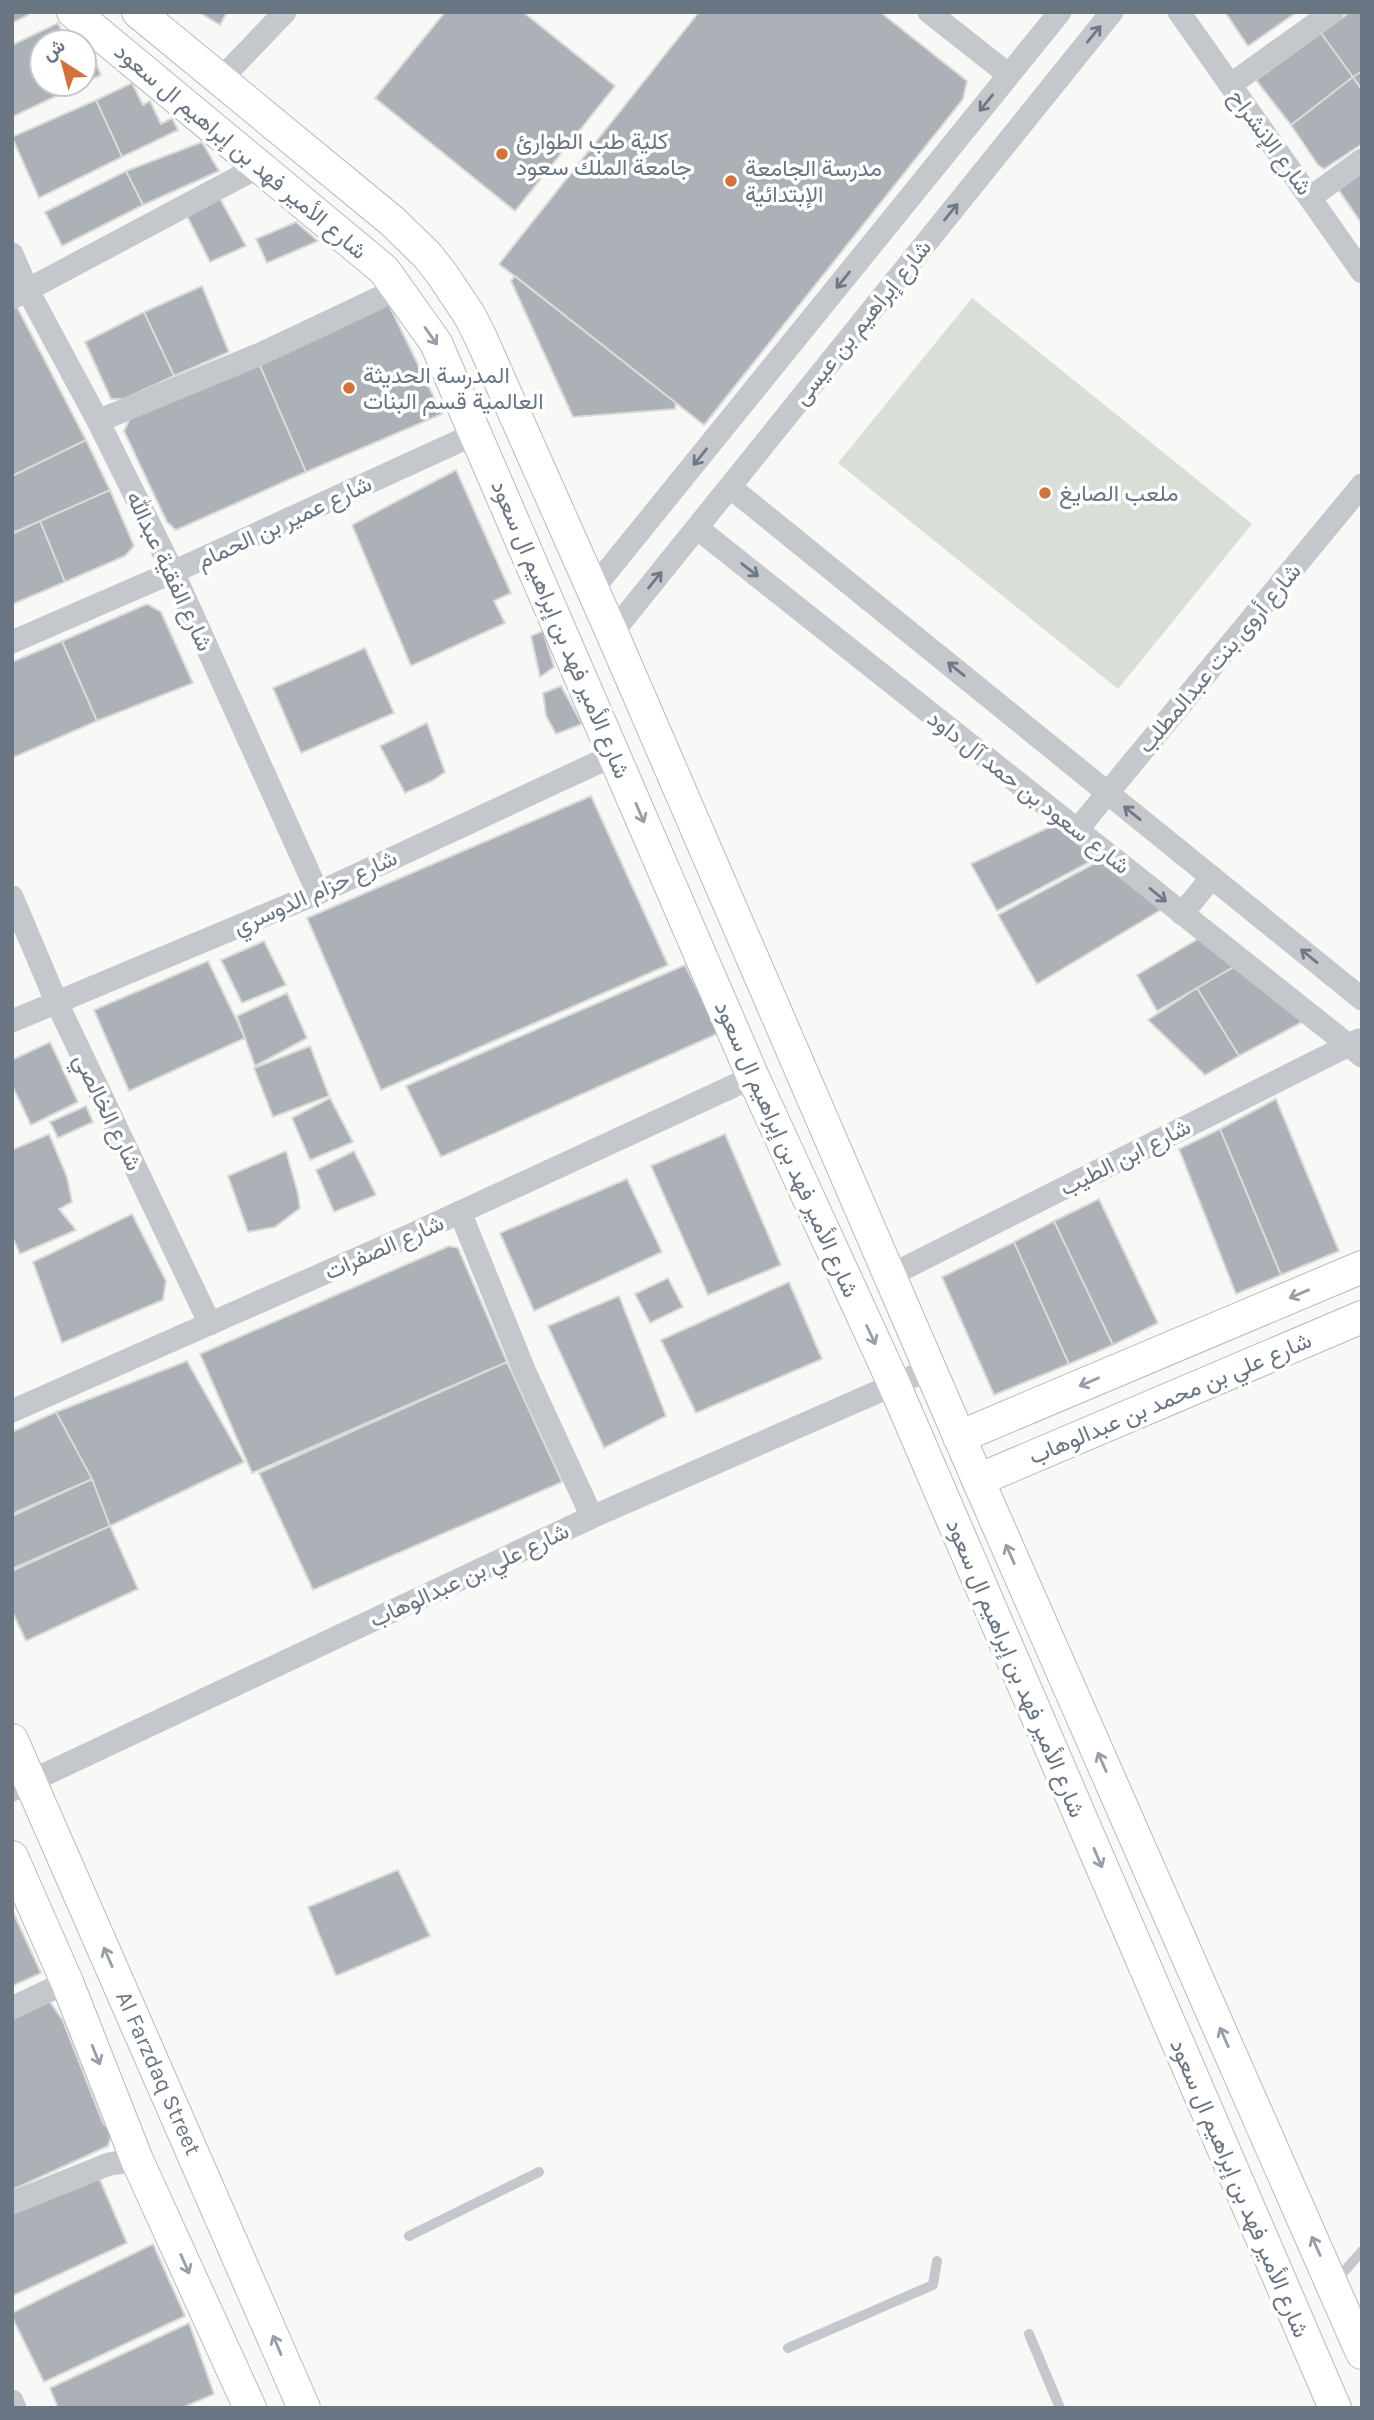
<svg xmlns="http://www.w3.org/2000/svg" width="1374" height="2420" viewBox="0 0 1374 2420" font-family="Karla,Vazirmatn,sans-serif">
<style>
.green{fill:#d9dfd7}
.building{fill:#acb1b8;stroke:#dadad8;stroke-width:2}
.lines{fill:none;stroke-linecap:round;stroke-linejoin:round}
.secondary-casing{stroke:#b7babf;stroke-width:34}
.lane{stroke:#c4c7cb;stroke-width:10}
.street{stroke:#c4c7cb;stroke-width:23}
.secondary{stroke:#fff;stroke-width:32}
.oneway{stroke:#6e7988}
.oneway2{stroke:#979ea9}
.poi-dot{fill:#d4723a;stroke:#fff;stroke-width:2.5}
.labels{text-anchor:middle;stroke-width:7;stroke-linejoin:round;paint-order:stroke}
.poi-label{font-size:23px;fill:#6a7584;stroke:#fff;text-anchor:start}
.street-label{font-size:23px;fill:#6a7584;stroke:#fff}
</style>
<rect width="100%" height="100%" fill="#f8f8f6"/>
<path class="green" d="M972,298l280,226 -134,165 -280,-226z"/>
<path class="building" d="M12,12h14l2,3 -16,8z
M199,12h28l-7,13z
M445,12h78l92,74 -100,125 -140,-113z
M699,12h181l87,69 -4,18 -259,326 -205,-161z
M1225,12h72l-49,34z
M1350,12h12v59l-9,6 -32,-44z
M58,23l9,19h-25v42h40l-70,33v-72z
M1321,33l32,44 -62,48 -35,-45z
M91,53l10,22 -17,8v-27z
M1362,71v19l-9,-13z
M1353,77l9,13v54l-38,25 -6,-4 -27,-40z
M132,83l11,22 7,-4 11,23 11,-6 6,12 -56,27 -26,-57z
M96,100l26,57 -83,41 -27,-61z
M202,142l17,29 -76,34 -17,-34z
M126,171l17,34 -81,41 -17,-34z
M1362,172v52l-24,-35z
M219,197l27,49 -36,16 -24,-48z
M296,222l22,19 -51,22 -11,-24z
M515,276l161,127 -1,6 -102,8 -62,-136z
M202,286l27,66 -55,24 -30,-64z
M388,303l54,111 -136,58 -48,-111z
M17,307l69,133 -74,36v-167z
M144,312l30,64 -50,23h-13l-26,-57z
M258,361l48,111 -130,58 -9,-8 -43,-91 6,-13z
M86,440l24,50 -95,42 -3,-4v-52z
M456,470l55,123 -17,8 11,22 -94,43 -59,-141z
M110,490l24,56 -9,10 -60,26 -25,-61z
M40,521l25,61 -52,22 -1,-70z
M147,604l14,8 32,71 -96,38 -35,-80z
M543,631l11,36 -14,10 -9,-41z
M62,641l35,80 -85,37v-96z
M365,648l29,65 -93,40 -28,-65z
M561,686l21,38 -26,10 -10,-18 -3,-23z
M427,723l18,49 -13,9 -27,12 -25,-47z
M591,796l77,169 -287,125 -74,-172z
M1058,823l41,34 -102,54 -26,-47z
M1099,861l65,47 -127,76 -39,-69z
M1203,936l34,29 -80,46 -20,-36z
M264,941l22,44 -44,18 -21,-43z
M208,961l37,77 -116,53 -35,-81z
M685,965l34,68 -278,124 -35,-71z
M1237,965l67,56 -65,35 -42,-68z
M1197,988l42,68 -34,19 -57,-55z
M287,993l20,45 -52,28 -18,-50z
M50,1042l28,60 -47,23 -19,-40v-25z
M310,1046l19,50 -56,21 -19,-49z
M330,1098l23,44 -43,18 -18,-42z
M1276,1099l63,152 -58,24 -61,-146z
M86,1106l7,16 -35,16 -8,-16z
M1220,1129l61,146 -45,19 -57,-145z
M49,1134l18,43 5,25 -13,7 17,21 -56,24 -8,-18v-86z
M725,1134l56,131 -73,30 -57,-129z
M286,1151l12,43 2,14 -25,19 -27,5 -20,-56z
M354,1151l22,44 -42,17 -18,-42z
M627,1179l35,73 -128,59 -34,-78z
M1099,1199l59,124 -45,22 -59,-124z
M132,1214l34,67 -3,19 -101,43 -29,-81z
M1054,1221l59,124 -44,19 -55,-122z
M1014,1242l55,122 -75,31 -52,-118z
M449,1246l9,2 49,114 -255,111 -52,-119z
M668,1278l15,29 -33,16 -15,-29z
M789,1282l33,77 -126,54 -35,-73z
M619,1296l47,120 -62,32 -56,-122z
M187,1361l57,101 -134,64 -18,-47 -36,-67z
M507,1362l55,120 -249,108 -54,-117z
M56,1412l36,67 -80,35v-82z
M92,1479l18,47 -98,43v-53z
M110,1526l28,63 -112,52 -14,-30v-40z
M398,1870l32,66 -94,40 -28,-69z
M12,1910l29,63 -29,13z
M48,1999l15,22 40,102 9,10 -4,13 -96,44v-174z
M97,2173l30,70 -115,53v-84z
M153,2244l32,72 -141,66 -32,-65v-4z
M189,2323l25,71 -32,14h-124l-8,-20z"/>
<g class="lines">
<defs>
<path id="secondary" d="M73,12l311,258 52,73 317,734 141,307 441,1024
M138,12l254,209 35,34 15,19 28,42 11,22 131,295 366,847 384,873
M959,1437l403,-170
M978,1480l384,-163
M12,1740l292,668
M12,1857l55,125 70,178 113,248"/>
</defs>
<use href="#secondary" class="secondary-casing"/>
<path class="lane" d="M409,2236l130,-64
M1334,2283l28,-32
M1029,2334l31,74
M788,2348l145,-63 4,-24"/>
<path class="street" d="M929,12l80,63
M1179,12l183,260
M220,80l65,-68
M1230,85l102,-73
M1311,197l51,-37
M12,254l16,37 70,130 75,151 145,321
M12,298l248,-132
M98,421l160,-66 140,-66
M730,487l632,512
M697,528l665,528
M592,590l468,-578
M612,633l500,-621
M12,642l161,-70 304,-139
M1077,830l285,-345
M12,897l44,104 154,323
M1182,914l30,-37
M12,1021l306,-128 296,-138
M460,1212l65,160 67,145
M889,1276l470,-236
M12,1411l401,-177 340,-157
M12,1790l580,-273 338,-148
M12,2008l55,-26
M12,2203l97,-39 28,-4
M12,2401l3,7"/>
<use href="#secondary" class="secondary"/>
</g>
<defs><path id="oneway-shaft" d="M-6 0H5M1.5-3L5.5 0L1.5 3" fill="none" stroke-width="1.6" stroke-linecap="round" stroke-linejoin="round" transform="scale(1.75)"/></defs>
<g class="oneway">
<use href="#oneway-shaft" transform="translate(1094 34) rotate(-51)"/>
<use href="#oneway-shaft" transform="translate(986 103) rotate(129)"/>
<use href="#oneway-shaft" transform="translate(951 212) rotate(-51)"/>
<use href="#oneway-shaft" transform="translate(843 280) rotate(129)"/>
<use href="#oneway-shaft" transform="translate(700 457) rotate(129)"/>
<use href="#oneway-shaft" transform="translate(750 570) rotate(38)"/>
<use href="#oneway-shaft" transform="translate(655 580) rotate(-51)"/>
<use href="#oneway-shaft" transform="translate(956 669) rotate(-141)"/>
<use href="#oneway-shaft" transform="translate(1132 813) rotate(-141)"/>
<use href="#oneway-shaft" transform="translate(1158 895) rotate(39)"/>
<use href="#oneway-shaft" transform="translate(1309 956) rotate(-141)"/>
</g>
<g class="oneway2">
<use href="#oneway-shaft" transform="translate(431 336) rotate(55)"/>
<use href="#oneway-shaft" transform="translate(640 813) rotate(67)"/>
<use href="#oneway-shaft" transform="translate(1299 1294) rotate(157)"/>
<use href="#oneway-shaft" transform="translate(871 1335) rotate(65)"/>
<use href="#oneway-shaft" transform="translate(1089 1382) rotate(157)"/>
<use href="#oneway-shaft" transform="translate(1010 1554) rotate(-114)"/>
<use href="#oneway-shaft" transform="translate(1102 1762) rotate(-114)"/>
<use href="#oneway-shaft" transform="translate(1098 1858) rotate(67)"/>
<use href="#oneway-shaft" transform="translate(108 1957) rotate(-114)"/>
<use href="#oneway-shaft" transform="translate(1224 2037) rotate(-114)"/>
<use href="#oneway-shaft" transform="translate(96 2055) rotate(68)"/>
<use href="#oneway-shaft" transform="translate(1316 2246) rotate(-114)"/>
<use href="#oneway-shaft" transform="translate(185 2264) rotate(66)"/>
<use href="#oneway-shaft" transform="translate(277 2345) rotate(-113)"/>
</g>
<g class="poi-dot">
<circle cx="502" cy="154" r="7"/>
<circle cx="731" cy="181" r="7"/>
<circle cx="349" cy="388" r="7"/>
<circle cx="1045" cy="493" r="7"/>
</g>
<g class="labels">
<g class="poi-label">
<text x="516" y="149">كلية طب الطوارئ<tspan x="516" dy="26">جامعة الملك سعود</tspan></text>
<text x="745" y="176">مدرسة الجامعة<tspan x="745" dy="26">الإبتدائية</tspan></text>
<text x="363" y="383">المدرسة الحديثة<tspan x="363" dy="26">العالمية قسم البنات</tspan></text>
<text x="1059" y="501">ملعب الصايغ</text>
</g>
<g class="street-label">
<text transform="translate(1271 142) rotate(54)" y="8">شارع الإنشراح</text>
<text transform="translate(241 151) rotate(40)" y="8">شارع الأمير فهد بن إبراهيم ال سعود</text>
<text transform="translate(862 322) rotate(-51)" y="8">شارع إبراهيم بن عيسى</text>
<text transform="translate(284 522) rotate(-25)" y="8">شارع عمير بن الحمام</text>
<text transform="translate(170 571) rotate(65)" y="8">شارع الفقية عبدالله</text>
<text transform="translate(561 629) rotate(67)" y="8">شارع الأمير فهد بن إبراهيم ال سعود</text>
<text transform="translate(1219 658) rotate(-50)" y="8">شارع أروى بنت عبدالمطلب</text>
<text transform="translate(1029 792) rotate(38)" y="8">شارع سعود بن حمد آل داود</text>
<text transform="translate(315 892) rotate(-24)" y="8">شارع حزام الدوسري</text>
<text transform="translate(108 1112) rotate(64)" y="8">شارع الخالصي</text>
<text transform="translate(787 1149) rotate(66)" y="8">شارع الأمير فهد بن إبراهيم ال سعود</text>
<text transform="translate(1125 1157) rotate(-27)" y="8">شارع ابن الطيب</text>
<text transform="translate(384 1247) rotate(-24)" y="8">شارع الصفرات</text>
<text transform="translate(1170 1398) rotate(-23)" y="8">شارع علي بن محمد بن عبدالوهاب</text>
<text transform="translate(469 1575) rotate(-25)" y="8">شارع علي بن عبدالوهاب</text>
<text transform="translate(1016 1668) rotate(67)" y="8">شارع الأمير فهد بن إبراهيم ال سعود</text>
<text transform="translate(159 2073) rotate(66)" y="8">Al Farzdaq Street</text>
<text transform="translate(1240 2188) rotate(67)" y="8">شارع الأمير فهد بن إبراهيم ال سعود</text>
</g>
</g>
<rect width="1374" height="2420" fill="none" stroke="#6a7584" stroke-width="28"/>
<g transform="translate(63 63) rotate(324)"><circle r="33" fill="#ffffff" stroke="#c3c8ce" stroke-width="2"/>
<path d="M0-5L12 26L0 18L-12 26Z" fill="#d4723a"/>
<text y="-10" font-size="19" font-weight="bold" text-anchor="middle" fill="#6a7584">ش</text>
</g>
</svg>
